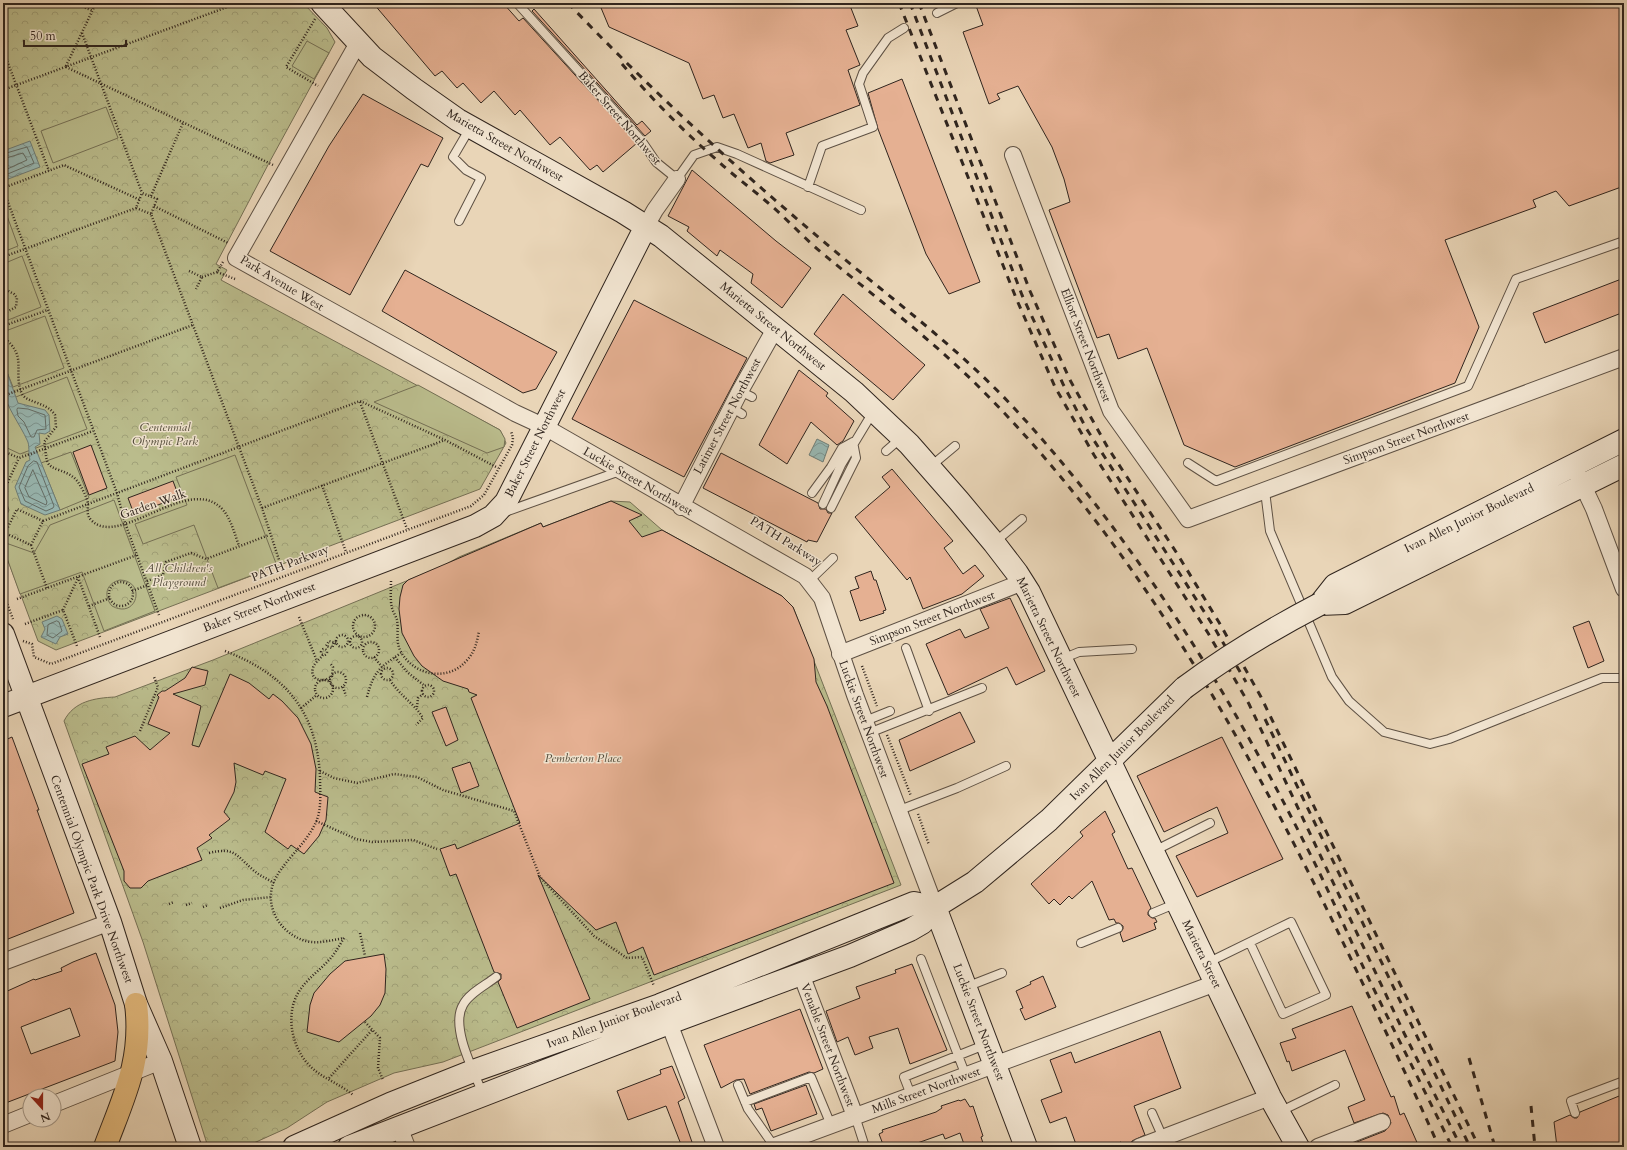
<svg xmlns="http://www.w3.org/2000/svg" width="1627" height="1150" viewBox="0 0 1627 1150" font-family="Cardo,serif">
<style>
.park{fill:url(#park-crowns);stroke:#757055}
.garden{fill:#babc8c;stroke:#757055;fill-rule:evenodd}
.water{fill:url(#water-waves);stroke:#6e7d77}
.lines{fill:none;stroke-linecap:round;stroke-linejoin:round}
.shore{stroke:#646e68;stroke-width:1}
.building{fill:#e5b092;stroke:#30251e;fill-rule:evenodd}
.lane-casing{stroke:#5e5144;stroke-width:10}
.street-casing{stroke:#5e5144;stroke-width:18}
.secondary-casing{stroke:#30251e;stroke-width:24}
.primary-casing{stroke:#30251e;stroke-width:24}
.path{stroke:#30251e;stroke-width:2.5;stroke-dasharray:1 2;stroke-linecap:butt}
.lane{stroke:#f1e4d0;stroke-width:8}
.street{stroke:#f1e4d0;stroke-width:16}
.secondary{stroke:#f1e4d0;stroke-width:22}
.primary{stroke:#e4ba7c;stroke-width:22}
.rail{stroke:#30251e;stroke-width:3;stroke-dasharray:7 7;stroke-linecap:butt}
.secondary-bridge-casing{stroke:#30251e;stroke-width:24;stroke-linecap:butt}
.secondary-bridge{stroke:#f1e4d0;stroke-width:22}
.labels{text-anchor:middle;stroke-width:3;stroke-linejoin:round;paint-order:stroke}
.street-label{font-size:12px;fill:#30251e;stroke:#f1e4d0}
.park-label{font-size:12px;font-style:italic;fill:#524b3a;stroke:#f1e4d0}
</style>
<defs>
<pattern id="park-crowns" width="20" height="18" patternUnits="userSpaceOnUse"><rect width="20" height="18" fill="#babc8c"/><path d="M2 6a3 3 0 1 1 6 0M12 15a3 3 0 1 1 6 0" fill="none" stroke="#a0a178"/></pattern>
<pattern id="water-waves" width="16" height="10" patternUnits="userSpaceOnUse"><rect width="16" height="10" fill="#98b8b3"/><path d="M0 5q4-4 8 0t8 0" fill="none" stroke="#7c9591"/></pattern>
</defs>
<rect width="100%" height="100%" fill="#e9d5b7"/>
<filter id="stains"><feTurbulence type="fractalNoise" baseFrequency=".005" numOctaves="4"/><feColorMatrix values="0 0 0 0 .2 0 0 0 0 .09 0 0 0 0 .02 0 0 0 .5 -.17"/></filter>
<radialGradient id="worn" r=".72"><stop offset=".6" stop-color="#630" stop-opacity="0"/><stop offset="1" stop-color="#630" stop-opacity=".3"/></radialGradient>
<path class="park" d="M3,3h300l24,25 8,14 -66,121 -53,101 11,6 -6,10 279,150 6,13 -26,46 -424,161 -18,-9 -35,-94z
M611,501l19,1 32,28 120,66 11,11 108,278 -458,177 -49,11 -67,29 -40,26 -42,19h-37l-65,-205 -79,-221c10,-20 31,-23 51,-24l98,-37 230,-94 16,-9 82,-34 2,4z"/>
<path class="garden" d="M307,41l22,12 -15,26 -22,-13z
M106,107l12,31 -65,25 -12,-32z
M3,205l15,41 -15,6z
M22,256l19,51 -38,15v-58z
M45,316l19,52 -51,19 -10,-25v-30z
M67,377l20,52 -67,25 -17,-8v-44z
M418,385l82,45 5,9 -1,8 -17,6 -113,-51z
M71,452l18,46 -29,12 -19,-47z
M235,455l42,111 -59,22 -24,-63 -51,19 -8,-20 52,-19 -11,-28z
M3,493l6,17 -6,13z
M114,500l41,111 -51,20 -22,-59 -62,22 -17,-47v-5l31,11 16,-28zM120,580c27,1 17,40 -8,26 -9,-10 -6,-23 8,-26z"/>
<path class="water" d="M30,141l10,26 -37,14v-30z
M3,361l15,42 27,7 4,5 1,16 -5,3 -6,-1 1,11 -5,3 25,63 -15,5 -24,-11 -6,-17 11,-25 4,-2c-2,-7 0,-15 -3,-20 -6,-14 -22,-35 -24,-51 -1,-9 0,-19 0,-28z
M817,439l12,6 -6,17 -14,-7z
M57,616l5,3 6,15 -8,3 -4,7 -15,-7 4,-8 -3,-7z"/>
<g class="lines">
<path class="shore" d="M3,154l24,-7 7,16 -31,13
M3,159l20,-6 4,7 -24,11
M18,408l10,1 17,6 1,14 -9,1 -3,7h-3l-7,-15 -6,-6 -1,-6z
M34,461l3,1 17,44 -1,2 -7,3 -21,-10 -6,-14 9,-21z
M33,470l14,32 -1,3 -17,-8 -4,-9z
M57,621l2,1 3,9 -9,7 -6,-3 1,-10z"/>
</g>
<path class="building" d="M373,3h130l16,18 4,-3 114,125 -34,29 -6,-7 -7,5 -30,-33 -10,8 -30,-35 -5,5 -21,-24 -13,12 -18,-20 -6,5 -15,-17 -7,5z
M599,3h250l9,23 -12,4 14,35 -12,5 12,35 -74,28 8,22 -24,8 -4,-2 -5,-18 -13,5 -14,-34 -11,4 -9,-23 -11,4 -14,-36 -80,-36z
M975,3h649v183l-55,20 -13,-15 -23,9 3,7 -91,33 34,87 -24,56 -220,84 -51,-22 -37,-97 -29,11 -9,-25 -12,4 -48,-128 21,-8 -6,-23 -12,-32 -34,-61 -21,8 3,5 -11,5 -26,-72 20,-7z
M534,9l103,116 5,-4 9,10 -6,5 -113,-125z
M902,79l78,203 -31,12 -23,-40 -48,-125 -10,-36z
M363,94l80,44 -15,29 -7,-3 -71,131 -80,-44 59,-105z
M692,170l84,71 35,27 -29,40 -31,-25 2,-9 -33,-24 -3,6 -30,-25 2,-4 -21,-11z
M405,270l152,82 -21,37 -13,4 -141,-82z
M1624,278v34l-79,31 -12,-30z
M843,294l82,71 -32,35 -79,-66z
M634,300l113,58 -63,119 -112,-58z
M799,370l29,23 -2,3 28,25 -11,20 -6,4 -26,-23 -24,42 -28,-19z
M91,445l16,43 -18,7 -16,-43z
M721,453l97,50 2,6h6l2,4h4l-15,29 -9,-2 -1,2 -104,-54z
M892,469l61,72 -9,7 19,26 12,-9 9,11 -22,18 -39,15 -13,-32 -3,3 -52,-63 35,-30 -8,-10z
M173,481l6,16 -45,17 -6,-16z
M611,501l31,14 -13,6 13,16 20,-7 120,66 11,11 21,52 2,23 11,24 67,177 -240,92 -11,-28 -15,7 -12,-32 -20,8 -58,-55 52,124 -73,29 -19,-46 3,-3v-5l-7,-2 -38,-98 -6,2 -10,-27 15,-5 2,5 63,-26 -49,-125 6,-3 -8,-3 -1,-3 -25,-8 -21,-15 -8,-10 -12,-23 -3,-24 1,-12 3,-12 5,-5 133,-57 2,4z
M871,571l3,9h2l10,30 -3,1 1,2 -24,8 -10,-30 9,-3 -4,-11z
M1010,598l35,73 -29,14 -9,-18 -59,28 -22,-51 34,-15 5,9 24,-10 -9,-19z
M1589,621l15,40 -16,7 -15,-41z
M192,667l16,4 -3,14 -32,9 28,12 -9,39 7,2 31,-73 19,9 20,16 4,-5 9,7 16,17 13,26 5,25 -1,23 13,5 -2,23 -7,16 -15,18 -13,-9 -3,4 -23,-17 21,-53 -21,-8 -2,4 -29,-12 2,19 -2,10 -10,20 6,7 -21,16 3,3 -15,10 5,12 -54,21 -7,7h-11l-6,-7v-10l-42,-107 27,-10 -3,-7 29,-11 15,14 20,-17 -22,-9 11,-27 -2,-2 5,-4h3l20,-13z
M446,707l12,33 -12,6 -14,-34z
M960,712l15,30 -65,29 -11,-31z
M12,737l27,73h-2l37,103 -71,28v-200z
M1222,737l61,122 -86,38 -21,-41 52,-23 -11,-26 -53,25 -27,-56z
M470,762l9,24 -18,7 -9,-25z
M1105,811l10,21 -3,2 16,35 4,-1 19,40 -3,4v3l4,3h3l2,4 -3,1 2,6 -33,13 -3,-9 3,-4v-3l-4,-3h-3l-2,-4 -5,1 -17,-39 -20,18 -3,-3 -9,9 -6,-6 -5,5 -18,-20 52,-48 -3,-4z
M96,953l19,52 3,27 -3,29 -112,43v-111l31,-14 1,1 27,-9 -1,-3 12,-6zM70,1008l10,28 -49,18 -10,-27z
M384,954l2,15 -1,24 -5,12 -9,11 -32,26 -32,-10 3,-27 4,-12 16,-19 15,-13z
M912,964l35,86 -37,14 -12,-36 -29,9 4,11 -18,7 -7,-18 -11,5 -11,-31 34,-13 -4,-11 40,-14 -1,-3z
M1043,976l13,31 -31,13 -5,-11 3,-1 -7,-17 15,-7 -1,-2z
M1352,1006l39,91 3,-1 6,19 4,-2 15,34h-75l41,-16 6,-8 -3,-8 -5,-2 -29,10 -6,-16 17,-7 -20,-50 -53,21 -3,-10 -2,1 -7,-19 16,-5 -4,-9z
M800,1009l23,60 -9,4 -5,-1 -59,22 -6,-15 -8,1 -15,8 -17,-43z
M1160,1031l21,57 -47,18 11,29 -13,6 -2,6h-7l-2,-5 -15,5h-29l-11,-30 -16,6 -9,-23 21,-8 -12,-32 21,-8 4,11z
M672,1066l13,32 -7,4 15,43 -7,2h-4l-16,-41 -38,14 -11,-29 44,-17 -1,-4z
M806,1085l11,29 -46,17 -9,-23 -6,2 -2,-6z
M1624,1094v53h-67l-3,-25 16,-7 4,3h3l3,-6z
M965,1099l5,8 3,-1 10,30 -2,1 2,6 -10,4h-8l-5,-14 -15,6 -2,-5 -37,13h-22l-5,-13 4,-2 -1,-2 54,-18 6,-4 -1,-2 18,-6 1,1z"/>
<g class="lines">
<defs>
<path id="lane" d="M517,3l124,137 15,22 21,17 17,-24 23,-8 20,7 124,56
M937,13l20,-10
M808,187l14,-41 51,-19 -14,-43 4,-11 25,-35 16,-10
M459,221l22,-43 -15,-8 -13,-13 17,-29
M740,391l12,6
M731,407l11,7
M886,451l15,-13
M1188,463l28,18 252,-95 48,-107 108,-38
M931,466l24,-20
M1265,491l5,40 62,146 17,24 35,31 46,12 19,-5 153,-61h22
M812,493l19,-26 11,-19 11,-6
M823,504l18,-39 32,-53
M831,508l25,-50 -3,-16
M505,512l115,-41
M995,542l27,-23
M809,581l24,-23
M906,648l23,63
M1062,659l17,-7 53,-3
M865,721l25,-10
M869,733l113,-45
M897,811l60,-23 49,-22
M1154,851l56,-28
M1153,913l24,-10
M1081,943l37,-15
M921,959l45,117
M1207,963l84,-41 35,73 -43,19 -33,-71
M966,987l36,-14
M738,1085l10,24 26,37
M483,1094c-9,-22 -33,-67 -20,-89 6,-12 23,-20 33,-28
M911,1095l-7,-18 83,-33
M745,1102l66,-25 20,48
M1279,1112l56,-27
M1152,1113l11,25
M1575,1113l-4,-12 53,-20
M855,1116l10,31"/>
<path id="street" d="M358,43l-122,215 279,155 28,13 262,150 17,22 33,97 80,212
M1013,155l98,256 77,108 436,-162
M646,226l9,-16 22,-31
M1578,475l16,34 30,80
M681,507l59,-116 36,-64
M840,654l183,-72
M3,962l107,-40
M801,974l54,142
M669,1023l47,124
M54,1104l107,-43
M3,1125l27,-11
M399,1127l8,20
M772,1147l444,-164
M1139,1147l131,-50
M1318,1147l64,-25"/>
<path id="secondary" d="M322,3l50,54 42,32 44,31 165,92 38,24 193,156 55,52 50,57 35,42 23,30 12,19 241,505 28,50
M1320,604l15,-19 289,-145
M1320,604l25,-1 279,-138
M3,634l107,288 26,82 25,57 29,86
M3,706l472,-180 18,-10 13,-14 140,-276
M935,907l91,240
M294,1147l96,-43 83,-33 187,-66 254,-102 21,4
M349,1147l320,-124 181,-67 60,-26 12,-7 13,-16 40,-25 74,-62 135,-132"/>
<path id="primary" d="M105,1147c19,-51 38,-87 31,-143"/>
</defs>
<use href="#lane" class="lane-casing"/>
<use href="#street" class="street-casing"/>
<use href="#secondary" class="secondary-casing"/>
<use href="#primary" class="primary-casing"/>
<path class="path" d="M74,3l19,8
M315,19l-29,48 32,19
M82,33l60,160
M3,50l46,121
M66,66l30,-63
M66,67l207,98
M3,90l235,-87
M3,188l61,-23 76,35
M3,189l114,304 8,30 34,92
M151,196l32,-73
M154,206l74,37
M151,214l-15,-6 6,-15 15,6 -6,15 111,294 20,61
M3,257l133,-49
M223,262l-6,10 18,7
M189,271l13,6 -6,12
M202,277l15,-5
M3,288l11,6 3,4 -1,9 -13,7
M3,326l45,-16
M3,337c26,20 9,34 19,57 5,9 25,8 33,21l1,12 -12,15c2,7 1,15 4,21 4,8 20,6 30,19 4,6 9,15 10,22 0,7 -2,11 4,17 29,27 98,-49 131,-11 8,9 12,25 16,36
M3,396l190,-71
M360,402l47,127
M3,451l16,7 74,-27
M3,482l4,2 12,-26
M322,485l24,67
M262,508l183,-68
M43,521l-26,-12 -12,24 26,12 12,-24 317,-120 85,39 53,28
M31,545l16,43
M78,577l22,60
M147,581l16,-6 3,-13 25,-9 15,6 63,-24
M391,581c0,9 -1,19 1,27 1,4 4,8 5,12 2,11 -2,21 4,32 14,25 49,30 67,7 7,-8 9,-17 11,-28
M109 594a12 12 0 1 1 24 0a12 12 0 1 1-24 0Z
M132,591l16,-6
M3,593l10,26
M17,599l120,-44
M89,606l21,-8
M63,610l15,-32
M353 626a11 11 0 1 1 22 0a11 11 0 1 1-22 0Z
M299,617l18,44
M25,624l38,-14 14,36
M336 641a6 6 0 1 1 12 0a6 6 0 1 1-12 0Z
M350 642a6 6 0 1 1 12 0a6 6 0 1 1-12 0Z
M23,641l9,3 2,13 17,7 420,-158 13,-11 28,-50 1,-7 -2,-7
M363 650a8 8 0 1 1 16 0a8 8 0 1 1-16 0Z
M334,643l-2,5 -6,-2 3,-5 7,2
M321 652a3 3 0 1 1 6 0a3 3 0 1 1-6 0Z
M225,651c60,23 92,60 95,126 0,15 2,31 -4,45 -10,23 -36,42 -43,62 -9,26 11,54 38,58 11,1 22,-2 33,-4
M323,655c-3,4 -9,8 -10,13 -4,13 12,15 19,8l1,-9 -3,-4
M374,657l8,10
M395,657l12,15 18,14
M862,666l15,40
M381 674a6 6 0 1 1 12 0a6 6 0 1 1-12 0Z
M330 680a8 8 0 1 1 16 0a8 8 0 1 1-16 0Z
M390,680c10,16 24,23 33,38l-7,7
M315 689a9 9 0 1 1 18 0a9 9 0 1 1-18 0Z
M422 691a6 6 0 1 1 12 0a6 6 0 1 1-12 0Z
M343,687l3,9
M367,697c7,-26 12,-29 34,-44
M417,707l1,-9 5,-4
M301,708l16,-13
M140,731l18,-44 -4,-10
M887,735l24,61
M320,771l14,7 23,5 37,-9 23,3 26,13 71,21 26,66 54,59 33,22 15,-1 12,29
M918,814l11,31
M316,821l40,18 16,3 41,-2 24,9
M209,853c25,-6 26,1 43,16 6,6 14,9 22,14
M169,904l5,-2
M186,905l6,-2
M203,907l5,-2
M220,908l23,-8 28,-3
M360,933l5,23
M344,938c-5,8 -9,16 -16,23 -10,11 -24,20 -31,34 -12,23 -4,56 15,73 12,11 28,16 41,27
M365,1022l15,16 -2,30 5,12
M329,1078l44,-49"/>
<use href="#lane" class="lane"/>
<use href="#street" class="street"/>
<use href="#secondary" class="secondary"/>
<use href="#primary" class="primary"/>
<path class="rail" d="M568,3c76,80 158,156 242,227 68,59 143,112 205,179 118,128 211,278 289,433 23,44 42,89 63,133 28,58 57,114 85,172
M899,3l117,295 39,89 39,68 114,178 41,71 155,329 57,114
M910,3l112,292 41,89 23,44 128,199 32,55
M919,3l111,288 40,89 38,68 70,107 42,69 41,73 218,450
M622,64c29,34 62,68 97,98 15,14 32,26 48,40 19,16 36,35 55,51 53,44 109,86 158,135 156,156 263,349 359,546 34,71 68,141 100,213
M1265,719l205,428
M1469,1058l26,89
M1531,1106l4,41"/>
<defs>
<path id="secondary-bridge" d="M1184,688c43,-32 88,-59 136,-84"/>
</defs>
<use href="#secondary-bridge" class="secondary-bridge-casing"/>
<use href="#secondary-bridge" class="secondary-bridge"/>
</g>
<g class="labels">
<g class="street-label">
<text transform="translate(620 118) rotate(49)" y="4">Baker Street Northwest</text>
<text transform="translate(505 145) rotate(30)" y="4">Marietta Street Northwest</text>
<text transform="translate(282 283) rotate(31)" y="4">Park Avenue West</text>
<text transform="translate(773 326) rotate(39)" y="4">Marietta Street Northwest</text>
<text transform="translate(1086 345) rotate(69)" y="4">Elliott Street Northwest</text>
<text transform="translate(727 416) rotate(-62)" y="4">Latimer Street Northwest</text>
<text transform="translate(1406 438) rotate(-20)" y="4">Simpson Street Northwest</text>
<text transform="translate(535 443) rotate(-63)" y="4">Baker Street Northwest</text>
<text transform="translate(638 481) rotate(30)" y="4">Luckie Street Northwest</text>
<text transform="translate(153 504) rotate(-19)" y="4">Garden Walk</text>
<text transform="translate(1469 518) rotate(-26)" y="4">Ivan Allen Junior Boulevard</text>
<text transform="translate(786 541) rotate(32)" y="4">PATH Parkway</text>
<text transform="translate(290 563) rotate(-21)" y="4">PATH Parkway</text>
<text transform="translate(259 607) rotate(-21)" y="4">Baker Street Northwest</text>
<text transform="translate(932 618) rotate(-21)" y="4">Simpson Street Northwest</text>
<text transform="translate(1049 637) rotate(64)" y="4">Marietta Street Northwest</text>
<text transform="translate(864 719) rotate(70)" y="4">Luckie Street Northwest</text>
<text transform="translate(1122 748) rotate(-45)" y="4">Ivan Allen Junior Boulevard</text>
<text transform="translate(92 879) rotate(70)" y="4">Centennial Olympic Park Drive Northwest</text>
<text transform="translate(1202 954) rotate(64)" y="4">Marietta Street</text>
<text transform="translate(614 1020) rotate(-20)" y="4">Ivan Allen Junior Boulevard</text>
<text transform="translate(979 1022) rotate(69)" y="4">Luckie Street Northwest</text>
<text transform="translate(828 1045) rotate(69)" y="4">Venable Street Northwest</text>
<text transform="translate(926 1090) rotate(-20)" y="4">Mills Street Northwest</text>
</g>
<g class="park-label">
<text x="165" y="431">Centennial<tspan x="165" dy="14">Olympic Park</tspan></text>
<text x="179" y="572">All Children's<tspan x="179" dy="14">Playground</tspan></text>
<text x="583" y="762">Pemberton Place</text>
</g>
</g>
<rect width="1627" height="1150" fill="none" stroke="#e9d5b7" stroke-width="16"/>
<rect x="4" y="4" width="1619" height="1142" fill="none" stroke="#30251e" stroke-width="2"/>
<rect x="8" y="8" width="1611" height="1134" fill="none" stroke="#30251e"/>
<g transform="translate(42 1108) rotate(159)"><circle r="19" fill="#f1e4d0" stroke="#a49889"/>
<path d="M0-3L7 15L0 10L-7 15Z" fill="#8f2418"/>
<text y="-6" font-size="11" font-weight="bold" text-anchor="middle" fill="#30251e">N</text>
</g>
<path d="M24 40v6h102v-6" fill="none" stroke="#30251e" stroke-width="2"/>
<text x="30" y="40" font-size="12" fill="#30251e" stroke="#f1e4d0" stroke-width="3" paint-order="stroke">50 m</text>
<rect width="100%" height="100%" filter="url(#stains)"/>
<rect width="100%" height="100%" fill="url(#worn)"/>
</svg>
